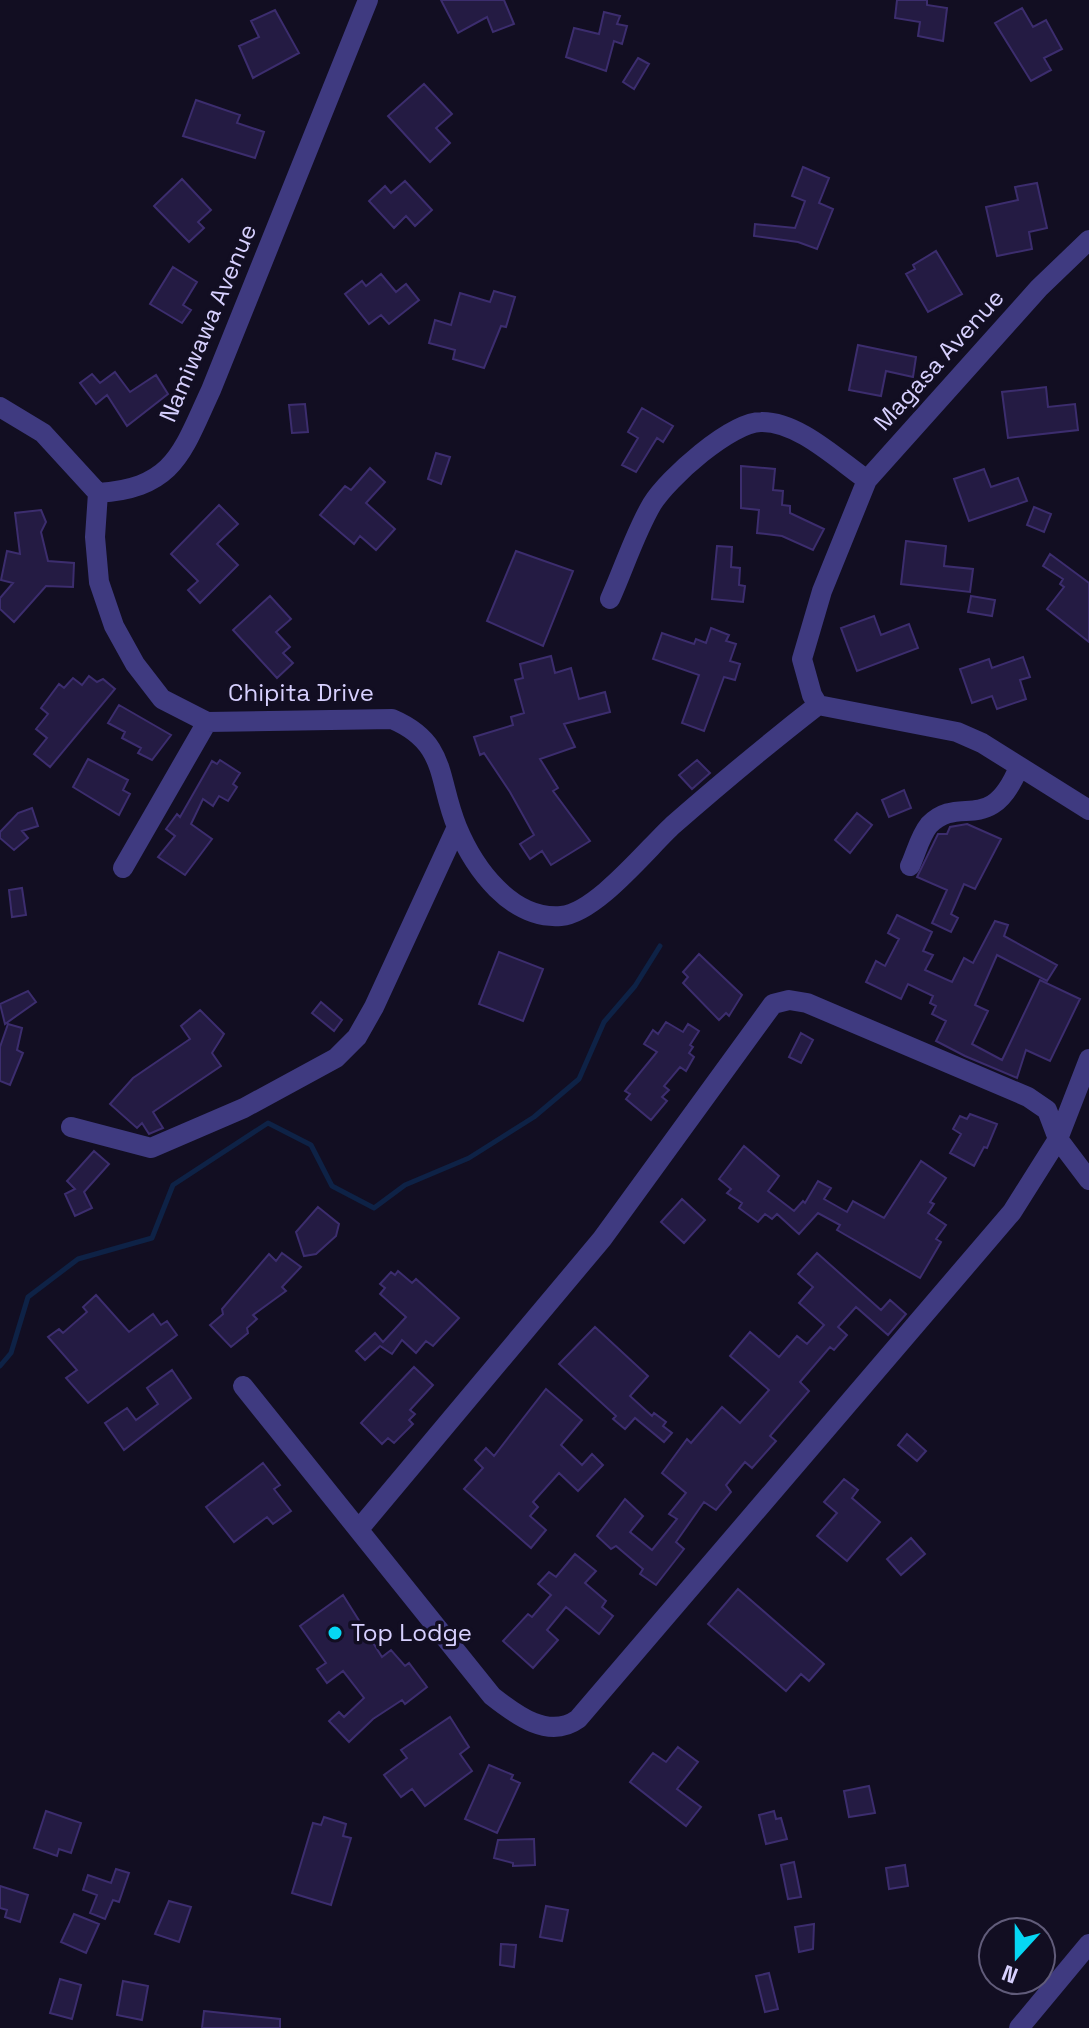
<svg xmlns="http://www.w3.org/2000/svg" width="1089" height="2028" viewBox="0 0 1089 2028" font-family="'Space Grotesk',sans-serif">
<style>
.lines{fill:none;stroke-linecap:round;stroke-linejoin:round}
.stream{stroke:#0e2246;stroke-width:5}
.building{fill:#241b43;stroke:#3c2d6e;stroke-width:2}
.minor{stroke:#3f3a80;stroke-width:20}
.poi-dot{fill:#06d7f4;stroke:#120e22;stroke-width:3}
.labels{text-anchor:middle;stroke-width:7;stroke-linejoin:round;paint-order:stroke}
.street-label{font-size:24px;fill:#d7d0fe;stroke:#120e22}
.poi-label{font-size:24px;fill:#d7d0fe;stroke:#120e22;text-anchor:start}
</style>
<rect width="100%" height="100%" fill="#120e22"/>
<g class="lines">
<path class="stream" d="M0,1366l11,-13 17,-56 50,-38 74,-21 21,-53 95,-62 43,22 21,41 42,22 31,-23 64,-27 65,-41 45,-38 25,-57 31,-36 25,-40"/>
</g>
<path class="building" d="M441,0h63l10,24 -21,8 -6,-15 -29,16z
M897,0h30v5l20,3 -4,33 -25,-5 2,-14 -25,-4z
M1022,8l11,19 13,-7 16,29 -18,9 7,12 -20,11 -36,-58z
M275,10l24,43 -46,25 -14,-32 20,-9 -8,-16z
M604,12l16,4 -3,8 10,2 -5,18 -8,-3 -8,30 -40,-14 8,-29 25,6z
M638,58l11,6 -15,25 -11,-7z
M424,84l28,30 -16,14 14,15 -20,19 -42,-46z
M196,100l44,15 -3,8 27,9 -9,26 -72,-22z
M803,167l26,11 -10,25 14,6 -16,40 -19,-7 -44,-6 1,-12 40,4 10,-27 -13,-5z
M182,179l29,31 -13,12 6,6 -15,14 -35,-36z
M405,181l27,29 -17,16 -9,-10 -12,12 -25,-27 16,-15 6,7z
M1037,183l10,45 -18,4 3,17 -35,7 -11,-49 32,-7 -3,-13z
M936,251l26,43 -34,18 -22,-38 9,-5 -2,-4z
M173,267l24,15 -14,23 8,5 -9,13 -32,-19z
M381,274l15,18 10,-8 13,16 -30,24 -8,-9 -12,9 -24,-30 17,-13 4,5z
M494,291l21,6 -9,30 -5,-1 -17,42 -31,-9 2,-9 -26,-7 6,-23 16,5 9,-32 30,9z
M858,345l58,12 -3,20 -27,-6 -5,25 -32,-6z
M115,372l15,20 26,-17 12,19 -41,32 -20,-31 -11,9 -16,-21 12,-9 8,9z
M1046,387l2,20 27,-3 3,26 -70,8 -6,-46z
M305,404l3,28 -16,1 -3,-28z
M642,408l31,18 -10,16 -6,-4 -21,34 -14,-7 16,-27 -10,-6z
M436,453l14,4 -9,27 -13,-5z
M741,466l34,3 -2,21 10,1 -1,14 8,1v7l34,16 -11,21 -31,-14 -25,-3 2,-23 -18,-2z
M370,468l15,14 -19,21 29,26 -19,21 -16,-14 -6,8 -34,-29 25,-29 6,4z
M984,469l7,18 27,-9 9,23 -58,20 -15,-42z
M219,505l19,19 -21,20 21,21 -38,38 -12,-13 10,-9 -27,-27z
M1034,507l17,7 -7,18 -17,-7z
M41,510l5,12 -5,10 7,29 26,2 -1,24 -27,-1 -32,36 -14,-13v-11l13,-15 -12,-3 6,-29 13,3 -5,-41z
M906,541l40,5 -2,20 29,3 -3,23 -69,-8z
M717,546l15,1 -1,20 9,1 -1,17 6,1 -2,16 -31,-3z
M516,551l57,20 -30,75 -56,-25z
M1050,554l39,29v59l-42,-33 17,-22 -4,-3 3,-5 -20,-13z
M270,596l21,23 -15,13 14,15 -7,6 10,10 -16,15 -44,-48z
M971,596l24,4 -3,16 -24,-4z
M874,616l7,19 28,-11 9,24 -61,23 -16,-43z
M711,628l18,7 -3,6 10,3 -6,17 10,3 -5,16 -11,-3 -20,54 -22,-8 17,-48 -46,-16 9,-26 32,11 2,-5 10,4z
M551,656l4,17 16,-5 8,31 26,-7 5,20 -46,12 11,23 -35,12 18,29 -5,3 37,50 -39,24 -9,-14 -12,8 -10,-15 14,-9 -24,-43 -26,-39 -4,2 -6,-18 39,-12 -2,-8 13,-4 -9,-33 8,-2 -3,-14z
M1023,657l7,20 -10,3 6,19 -29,10 -5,-13 -20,7 -12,-34 29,-10 3,9z
M89,676l8,6 6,-3 12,10 -65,78 -16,-13 13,-16 -11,-9 12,-15 -7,-6 18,-24 5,4 9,-10 9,7z
M119,705l52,30 -19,25 -14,-7 3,-5 -19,-10 3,-6 -17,-9z
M88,759l40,21 -5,10 7,4 -11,21 -46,-28z
M220,760l20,13 -7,11 4,3 -9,14 -9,-5 -6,10 -10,-7 -12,25 21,15 -27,36 -27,-18 17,-21 -9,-7 11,-15 3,3 32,-56 5,3z
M697,760l13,13 -18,16 -13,-14z
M904,790l7,18 -22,9 -7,-17z
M32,808l6,18 -16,5 6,7 -14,12 -14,-12v-6l18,-19z
M857,813l15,12 -22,28 -15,-13z
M967,824l34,15 -26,50 -11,-5 -13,30 7,4 -7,14 -19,-9 15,-33 -30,-13 21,-43h9l3,-7z
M22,888l4,27 -14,2 -3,-27z
M897,915l35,17 -9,19 10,4 -8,15 27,12 12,-24 9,5 22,-42 13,4 -4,11 53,29 -10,16 -50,-26 -22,50 13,6 -16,33 30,16 38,-80 40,19 -30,62 -24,-11 -9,28 -52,-22 -29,-15 10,-20 -14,-7 4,-8 -6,-3 3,-7 -25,-12 -7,15 -35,-17 10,-21 9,5 14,-27 -11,-6z
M499,952l44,17 -20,52 -44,-17z
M699,954l43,41 -13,21 -3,-3 -7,7 -36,-37 5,-6 -5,-5z
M28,991l8,11 -31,22 -5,-20z
M321,1002l21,18 -8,11 -22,-18z
M200,1010l24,24 -12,19 9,13 -68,46 10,16 -14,6 -7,-11 -5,5 -27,-24 23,-26 57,-39 -9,-13z
M666,1022l17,10 5,-8 11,7 -9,14 3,2 -4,6 5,4 -8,14 -6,-4 -16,19 5,4 -7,7 5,4 -16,19 -25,-21 4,-5 -5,-3 32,-39 -13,-8 9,-14 5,4z
M8,1024l14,4 -5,22 6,3 -13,32 -10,-4v-34z
M801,1033l12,7 -12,23 -12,-6z
M970,1114l27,10 -10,24 -3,-1 -10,19 -24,-13 11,-19 -8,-5 7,-13 7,3z
M744,1146l35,30 -11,15 26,20 9,-10 2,2 13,-22 13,7 -7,11 23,13 6,-11 31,17 37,-57 25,17 -16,24 4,2 -6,9 18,12 -10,14 5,3 -21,36 -83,-48 3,-5 -22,-12 -19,21 -22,-20 -5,5 -7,-5 -7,8 -19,-14 3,-5 -15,-10 4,-4 -12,-10z
M94,1151l15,13 -25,28 8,16 -17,8 -10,-22 10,-5 -8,-8z
M682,1199l23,21 -21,23 -23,-21z
M318,1207l21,17 -3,12 -20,18 -12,2 -8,-24z
M282,1253l19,14 -19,20 4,4 -33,24 4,4 -10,9 1,5 -17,14 -21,-22 13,-11 -1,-5 47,-55 7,7z
M817,1253l64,57 9,-10 16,14 -18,21 -32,-28 -18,20 9,8 -13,15 -4,-3 -30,35 9,9 -39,45 6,5 -24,27 -7,-6 -19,23 5,7 -15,18 -12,-8 -28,40 8,7 -28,36 -16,-11 3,-5 -27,-23 -5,3 -14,-13 28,-37 18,17 -13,16 22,18 25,-31 -8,-5 17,-21 -24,-20 25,-34 4,4 31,-36 18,16 29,-33 -39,-34 20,-24 29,25 18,-21 10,8 17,-19 -25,-22 14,-16 -15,-13z
M398,1271l14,12 4,-4 43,39 -26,28 -7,-5 -10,12 -14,-13 -10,14 -12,-8 -15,14 -9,-9 19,-18 8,9 23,-25 -26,-23 5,-6 -5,-4 11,-12 4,3z
M96,1295l33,37 24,-18 8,11 6,-4 10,14 -89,68 -22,-25 11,-8 -29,-33 11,-8 4,4 24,-21 -4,-5z
M595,1327l53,49 -18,20 22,20 2,-3 12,9 -3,4 9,7 -8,9 -29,-24 -10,11 -12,-10 3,-3 -57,-52z
M414,1367l19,18 -23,25 5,4 -6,6 4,4 -19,19 -6,-5 -6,6 -21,-21z
M172,1370l19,28 -67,52 -19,-27 22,-15 9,12 22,-16 -11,-16z
M546,1389l36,31 -21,25 21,20 10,-11 11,11 -25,26 -19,-18 -26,29 5,5 -8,9 16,14 -15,18 -67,-59 19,-21 -8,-8 11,-12 8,8z
M907,1434l19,17 -9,10 -19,-16z
M263,1463l17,22 -6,4 17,22 -18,13 -6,-7 -33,25 -28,-35z
M844,1479l14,11 -6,8 28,24 -33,39 -30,-25 20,-23 -13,-11z
M911,1538l14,16 -24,21 -14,-16z
M575,1554l21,17 -11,12 21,18 -4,6 11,9 -14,18 -33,-27 -19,23 11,10 -25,28 -30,-27 25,-27 4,3 19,-22 -13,-11 11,-12 7,5z
M738,1589l86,75 -15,17 -8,-7 -15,17 -78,-67z
M343,1595l39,62 9,-7 14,16 4,-3 18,24 -22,17 -3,-4 -29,19 -24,23 -20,-21 10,-9 5,5 20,-19 -21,-27 -16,12 -10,-14 9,-6 -26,-37z
M450,1717l19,30 -9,7 12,17 -47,35 -13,-17 -11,8 -17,-22 23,-17 -6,-8z
M678,1747l20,15 -21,27 24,18 -15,19 -56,-44 23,-29 13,9z
M489,1765l24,10 -2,4 9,4 -23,50 -32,-14z
M869,1786l6,27 -26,4 -5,-26z
M46,1811l35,12 -10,30 -12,-4 -2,7 -23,-8z
M774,1811l2,8 5,-1 6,21 -21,5 -7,-29z
M324,1817l22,7 -3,12 8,2 -20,67 -39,-12 21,-70 8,2z
M534,1839l1,26 -22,1v-3l-19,-5 4,-18z
M794,1862l7,35 -13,2 -7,-34z
M905,1865l3,21 -19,3 -3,-21z
M116,1869l13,4 -10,29 -6,-2 -8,19 -15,-6 7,-18 -14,-5 5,-15 23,8z
M0,1886l28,9 -8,27 -15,-5 2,-7 -7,-2z
M169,1901l22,6 -12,35 -24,-8z
M546,1906l22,4 -6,31 -22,-4z
M74,1914l25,10 -13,29 -25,-11z
M814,1924l-1,25 -14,3 -4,-25z
M501,1944l15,1 -2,22 -14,-2z
M769,1973l9,36 -13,3 -9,-36z
M60,1979l21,6 -9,34 -22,-6z
M123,1981l25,5 -6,34 -25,-5z
M204,2011l76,8v9h-78z"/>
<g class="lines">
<path class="minor" d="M1089,240l-50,48 -172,192 -45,111 -20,68 10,36 6,10 139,27 25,11 107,67
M0,407l43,26 55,60c77,-5 84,-41 113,-103l157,-390
M98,493l-3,44 4,45 15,44 21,38 27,35 45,23 185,-3c56,24 45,60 65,108 17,41 54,93 104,89 35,-3 86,-67 112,-91 47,-41 96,-82 145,-120
M610,599c14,-31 25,-66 42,-95 16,-26 79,-82 109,-82 37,-1 77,38 106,58
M910,866c6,-13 10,-30 19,-41 31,-32 61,12 90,-58
M123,868l84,-146
M71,1127l80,21 93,-40 92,-50 21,-21 17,-30 83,-180
M243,1386l249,310c24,19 57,44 86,23l434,-507 46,-73 31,-80
M359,1529l243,-290 171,-235 16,-4 18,3 221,94 19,13 11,29 31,41
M1019,2028l70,-84"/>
</g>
<circle class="poi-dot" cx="335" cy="1633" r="8"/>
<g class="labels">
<g class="street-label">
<text transform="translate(208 323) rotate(-67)" y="8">Namiwawa Avenue</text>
<text transform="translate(939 360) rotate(-48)" y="8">Magasa Avenue</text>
<text x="301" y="701">Chipita Drive</text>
</g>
<g class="poi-label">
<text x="351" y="1641">Top Lodge</text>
</g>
</g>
<g transform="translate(1017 1956) rotate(201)"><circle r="38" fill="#120e22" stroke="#615c7a" stroke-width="2"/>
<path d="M0-6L14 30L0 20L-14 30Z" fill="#06d7f4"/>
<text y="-12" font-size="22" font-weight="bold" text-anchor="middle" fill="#d7d0fe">N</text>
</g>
</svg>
